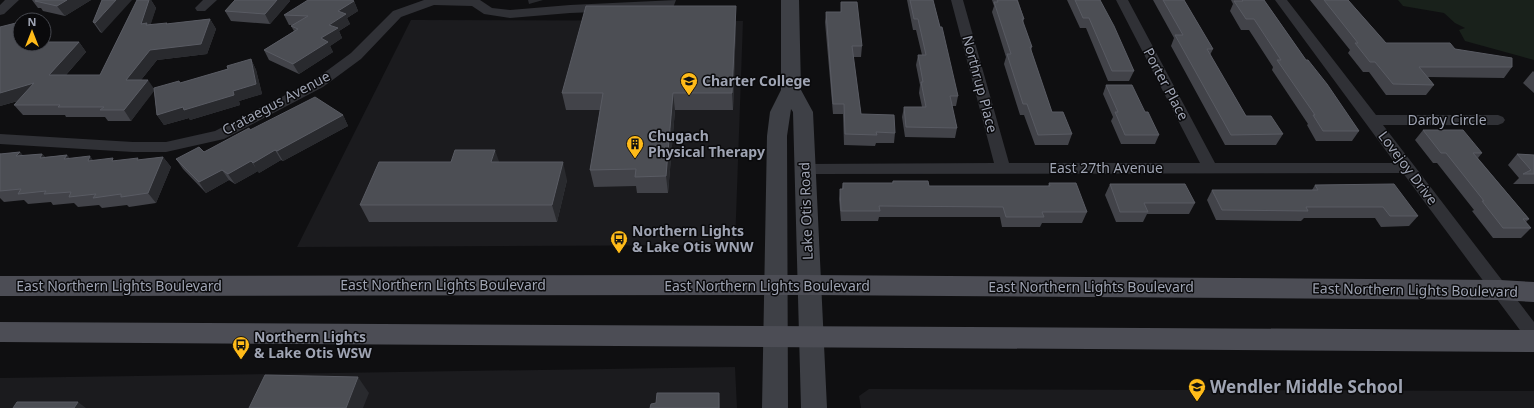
<svg xmlns="http://www.w3.org/2000/svg" width="1534" height="408" viewBox="0 0 1534 408" font-family="'Noto Sans',sans-serif">
<style>
.built{fill:#1b1b1e}
.green{fill:#19211b}
.lines{fill:none;stroke-linecap:round;stroke-linejoin:round}
.street{fill:#303136;fill-rule:evenodd}
.secondary{fill:#3e4046;fill-rule:evenodd}
.primary{fill:#4c4d55;fill-rule:evenodd}
.wall{fill:#424349}
.shaded-wall{fill:#292a2e}
.building{fill:#4c4e54;stroke:#595b63}
.labels{text-anchor:middle;stroke-width:3;stroke-linejoin:round;paint-order:stroke}
.poi-label{font-size:14px;font-weight:bold;fill:#9fa4b3;stroke:#0a0a0c;text-anchor:start}
.street-label{font-size:14px;fill:#9fa4b3;stroke:#0a0a0c}
.near-poi-label{font-size:17px;font-weight:bold;fill:#9fa4b3;stroke:#0a0a0c;text-anchor:start}
</style>
<rect width="100%" height="100%" fill="#0f0f11"/>
<path class="built" d="M411,20l332,1 -8,224 -438,2z
M735,367l2,41h-737v-30z
M869,389l665,2v17h-673l-2,-12z"/>
<path class="green" d="M1398,0h136v60l-69,-19 -6,-11 6,-2 -10,-5 -11,-10 -41,-7z"/>
<g class="lines">
<path class="street" d="M5,0h14l-15,14 -4,1v-10z
M203,0h14l-12,11h-8l-2,-3z
M424,0h56l12,8 18,2 60,-5 106,-5 -3,8 -4,1 -99,4 -60,5 -26,-4 -12,-8 -38,-1 -33,12 -40,42 -38,28 -99,52 -58,13h-33l-133,-8v-10l133,8h33l49,-11 98,-50 38,-28 42,-42z
M951,0h12l46,163h191l-84,-163h12l87,163h180l-120,-163h12l89,115h122l5,2 2,3 -2,3 -5,2h-115l151,197v22l-6,-3 -125,-168 -598,1 -5,-1 -3,-4 3,-4 5,-1 189,-1z"/>
<path class="secondary" d="M781,0h18l2,90 12,22 14,296h-26l-8,-296 -2,-3 -4,27 1,272h-26l5,-272 3,-24 11,-22z"/>
<path class="primary" d="M809,275l691,5 34,2v20l-34,-2 -691,-5 -809,1v-20z
M0,322l1534,8v22l-1534,-10z"/>
</g>
<path class="wall" d="M32,0h59l-26,16 -22,-5 -2,-3h-3z
M102,0v33l-2,-1 -7,-10z
M137,0h14l5,8 -6,17 18,-1 42,-5 6,10 -9,25 -50,6 -16,20 13,9 27,-6 47,-14 23,-10 5,11 6,24 -23,7 1,4 -50,15 -1,-2 -25,7 -7,-10 -3,-25 -23,31h-23l-3,-4h-39l-1,-2h-42l-9,-10 4,-4 -18,5v-79h47l1,15h31l7,10 -20,23h34z
M235,0h54l1,1 -20,23 -39,-3 -6,-10z
M907,0h26l25,96 -2,10h-4l5,22 -2,10 -50,-1 -3,-20 2,-10h18l-3,-14 1,-8 -4,-20 2,-10h4l-6,-25h-3z
M992,0h26l6,19 -1,4 9,24 -1,4 21,61 20,22 -4,11h-33l-11,-30h-4l-16,-51 2,-7 -14,-45 2,-6z
M1067,0h33l34,71 -5,10h-21l-22,-53h-6z
M1153,0h31l29,49 -3,6 36,61 37,18 -7,11h-51l-54,-99 3,-8z
M1231,0h33l42,60 53,71 -7,10h-36l-9,-16 1,-1 -36,-54 1,-3 -24,-37h-8l-11,-19 3,-7z
M1310,0h38l38,43 69,6 57,18 -8,11 -76,-1 6,8 -8,10h-40l-17,-23h-6l-15,-19 2,-3z
M354,1l4,10 -11,7 3,6 -11,7 3,7 -12,8 3,6 -34,22 -30,-14 -5,-10 30,-19 -3,-5 2,-1h-4l-5,-10z
M841,2l21,44 -1,11h-8l8,57 34,19 -1,10h-18l-1,3 -31,-1 -1,-31h-10l-8,-92 1,-10h15z
M736,22l-3,88h-58l-7,83h-31l-1,-7 -42,1 -4,-17 10,-60h-34l-4,-17z
M1533,71l1,1v21l-11,-10z
M1106,85l39,27 14,23 -4,9h-34l-10,-23 2,-4 -10,-23z
M343,115l5,11 -65,35 -2,-1 -22,13 -1,-2 -23,13 -6,-4 -23,13 -23,-24 -7,-10 28,-7 46,-22z
M1423,130l59,23 -4,5 51,61 -3,3 5,6 -10,10h-28l-21,-27 2,-1 -37,-47h-4l-18,-23z
M20,152l3,4 19,-2 3,3 22,-2 3,4 46,2 24,-1 23,-3 8,10 -15,36 -27,4 -2,-2 -25,3 -3,-3 -21,2 -4,-4 -21,2 -2,-3 -23,2 -4,-4 -20,2 -4,-4v-45l1,1z
M1517,154l17,1v29h-21l6,-6 -11,-13z
M499,162l68,18 -10,42h-188l-9,-17z
M893,181l36,5h119l1,-3 38,29 -5,11h-40l-2,4h-38l-2,-10h-121l-1,4h-37l-2,-22 1,-10h2l1,-6h49z
M1110,184l85,19 -6,11h-42l-4,8h-27l-11,-27z
M1315,185l103,31 -9,10 -28,1 -6,-9h-71l-3,3 -85,-1 -9,-20 5,-10h100z"/>
<path class="shaded-wall" d="M67,0h24l-26,16 -8,-10z
M116,0h16l-30,33 -7,-10z
M149,0h2l5,8 -6,19 -9,-3z
M277,0h12l1,1 -20,23 -5,-10z
M528,0h15l-14,4z
M354,1l4,10 -11,7 3,6 -11,7 3,7 -12,8 3,6 -34,22 -6,-10 28,-26 17,-27z
M736,6v16l-3,88 -1,-17z
M210,19l6,10 -9,25 -50,6 -24,30 -7,-10 24,-30z
M44,23l3,4 2,25 -5,-8z
M79,42l7,10 -29,33 -8,-10z
M251,59l5,11 6,24 -23,7 1,4 -50,15 -1,-2 -25,7 -7,-10 76,-24z
M148,80l7,10 -24,31 -7,-11z
M34,83l8,11 -42,12v-13z
M673,93l2,17 -7,83 -2,-17z
M343,115l5,11 -65,35 -6,-10z
M275,150l6,10 -22,13 -6,-10z
M495,150l6,17 -10,-5z
M20,152l9,10 -13,-6z
M42,154l9,10 -11,-6z
M67,155l8,10 -11,-6z
M90,156l8,11 -10,-6z
M163,157l8,10 -15,36 -8,-10z
M251,161l7,10 -23,13 -7,-10z
M563,162l4,18 -10,42 -5,-17z
M222,170l7,10 -23,13 -7,-11z
M358,377l11,16 -6,15h-17z
M719,393l1,15h-1z
M78,402l8,6h-12z"/>
<path class="building" d="M37,0h30l-10,6 -22,-5z
M102,0h14l-21,23 -2,-1z
M137,0h12l-8,24 6,-1 -1,2 21,-2 -1,1 44,-5 -9,25 -51,6 -24,30h22l-24,30h-24l4,-3h-46l2,-2h-46l20,-22 -34,10v-66l20,-5v22h24v-2h35l-30,33h51z
M235,0h42l-12,14 -40,-3z
M308,0h44l2,1 -16,10 8,3 -17,11 9,3 -17,10 7,4 -35,22 -29,-14 34,-21 -7,-3 17,-10 -24,-1z
M910,0h23l7,27h2l16,69h-8l7,32 -51,-1 -2,-20h22l-5,-25h2l-5,-27h8l-8,-36h-4z
M997,0h20l7,19h-2l10,28h-2l22,65h11l9,22 -34,1 -11,-31h-4l-16,-50h4l-17,-52h4z
M1075,0h25l14,26 20,45h-22l-23,-53h-6z
M1163,0h21l29,49h-6l39,67h25l12,18 -52,1 -56,-100h8z
M1242,0h22l42,60h2l19,24 32,47h-36l-10,-16h2l-38,-55h4l-27,-41h-8l-12,-18h9z
M1324,0h24l38,43h64l5,6 57,9v9h-93l15,18 -41,-1 -18,-22h-5l-15,-19h3z
M841,2h16l5,44h-10l9,68 33,1 1,18 -19,-1 1,3 -32,-1 -1,-30h-11l-7,-92h15z
M586,6h150l-4,87h-59l-7,83 -31,1 1,-8 -46,1 13,-77h-41z
M39,17l1,3h-12z
M251,59l5,25 -23,7 1,4 -50,15 -1,-3 -26,8 -3,-27 25,-7 1,2 48,-14 -1,-3z
M1106,85h26l13,27h3l11,23h-34l-10,-23h3z
M315,97l28,18 -66,36 -2,-1 -22,13 -2,-2 -23,13 -6,-4 -23,12 -23,-23 23,-12 5,5 45,-24 1,2z
M1423,130h40l19,23h-9l56,66h-6l8,9h-28l-21,-27h2l-38,-48h-5z
M455,150h40l-4,12h72l-11,43h-192l19,-43h72z
M20,152l-4,4 26,-2 -2,4 27,-3 -3,4 26,-3 -2,5 25,-3 -1,3 26,-3 -1,2 26,-3 -15,36 -27,4v-3l-28,4 3,-4 -27,3 2,-5 -27,2 2,-3 -28,3 3,-5 -21,2v-37z
M1517,154l17,1v19h-11l8,-4z
M893,181h35l1,5h121l-1,-3h27l11,29h-45l2,5h-38l-3,-10 -124,-1 1,5h-39l-1,-22h3v-6h50z
M1110,184h75l10,19h-51l4,9h-28z
M1394,184l24,32h-28l-7,-9h-77l2,4 -86,-1 -10,-20h106l-3,-5z
M265,375l93,2 -12,31h-97z
M657,393h62v15h-69l1,-4 5,-1z
M17,402h61l-4,6h-61z"/>
<defs>
<symbol id="university-pin" viewBox="-11 -11 22 30"><path d="M0 17L-7.5 6A9.5 9.5 0 1 1 7.5 6Z" fill="#ffbb19" stroke="#0a0a0c"/><path d="M0-5L7-2L0 1L-7-2ZM-4 1L0 2.5L4 1V4Q0 6-4 4Z" fill="#111"/></symbol>
<symbol id="building-pin" viewBox="-11 -11 22 30"><path d="M0 17L-7.5 6A9.5 9.5 0 1 1 7.5 6Z" fill="#ffbb19" stroke="#0a0a0c"/><path d="M-4-6H4V6H1V3H-1V6H-4ZM-2.5-4.3h1.7v1.8h-1.7ZM.8-4.3h1.7v1.8H.8ZM-2.5-1h1.7V.8h-1.7ZM.8-1h1.7V.8H.8Z" fill="#111"/></symbol>
<symbol id="bus-pin" viewBox="-11 -11 22 30"><path d="M0 17L-7.5 6A9.5 9.5 0 1 1 7.5 6Z" fill="#ffbb19" stroke="#0a0a0c"/><path d="M-5-6H5V4H4V6H2V4H-2V6H-4V4H-5ZM-3.5-4V0h7V-4ZM-3.5 1.2v1.5H-2V1.2ZM2 1.2v1.5H3.5V1.2Z" fill="#111"/></symbol>
<symbol id="school-pin" viewBox="-11 -11 22 30"><path d="M0 17L-7.5 6A9.5 9.5 0 1 1 7.5 6Z" fill="#ffbb19" stroke="#0a0a0c"/><path d="M0-5L7-2L0 1L-7-2ZM-4 1L0 2.5L4 1V4Q0 6-4 4Z" fill="#111"/></symbol>
</defs>
<g fill-rule="evenodd">
<use href="#university-pin" x="679" y="71" width="20" height="27"/>
<use href="#building-pin" x="625" y="134" width="20" height="27"/>
<use href="#bus-pin" x="609" y="229" width="20" height="27"/>
<use href="#bus-pin" x="231" y="335" width="20" height="27"/>
<use href="#school-pin" x="1187" y="377" width="20" height="27"/>
</g>
<g class="labels">
<g class="poi-label">
<text x="702" y="86">Charter College</text>
<text x="648" y="141">Chugach<tspan x="648" dy="16">Physical Therapy</tspan></text>
<text x="632" y="236">Northern Lights<tspan x="632" dy="16">&amp; Lake Otis WNW</tspan></text>
<text x="254" y="342">Northern Lights<tspan x="254" dy="16">&amp; Lake Otis WSW</tspan></text>
</g>
<g class="street-label">
<text transform="translate(980 84) rotate(75)" y="5">Northrup Place</text>
<text transform="translate(1166 84) rotate(62)" y="5">Porter Place</text>
<text transform="translate(276 103) rotate(-28)" y="5">Crataegus Avenue</text>
<text x="1447" y="125">Darby Circle</text>
<text x="1106" y="173">East 27th Avenue</text>
<text transform="translate(1408 168) rotate(53)" y="5">Lovejoy Drive</text>
<text transform="translate(806 211) rotate(-92)" y="5">Lake Otis Road</text>
<text x="443" y="290">East Northern Lights Boulevard</text>
<text x="119" y="291">East Northern Lights Boulevard</text>
<text x="767" y="291">East Northern Lights Boulevard</text>
<text x="1091" y="292">East Northern Lights Boulevard</text>
<text transform="translate(1415 290) rotate(1)" y="5">East Northern Lights Boulevard</text>
</g>
<g class="near-poi-label">
<text x="1210" y="393">Wendler Middle School</text>
</g>
</g>
<g transform="translate(32 32)"><circle r="19" fill="#0a0a0c" stroke="#46484f"/>
<path d="M0-3L7 15L0 10L-7 15Z" fill="#ffbb19"/>
<text y="-6" font-size="11" font-weight="bold" text-anchor="middle" fill="#9fa4b3">N</text>
</g>
</svg>
